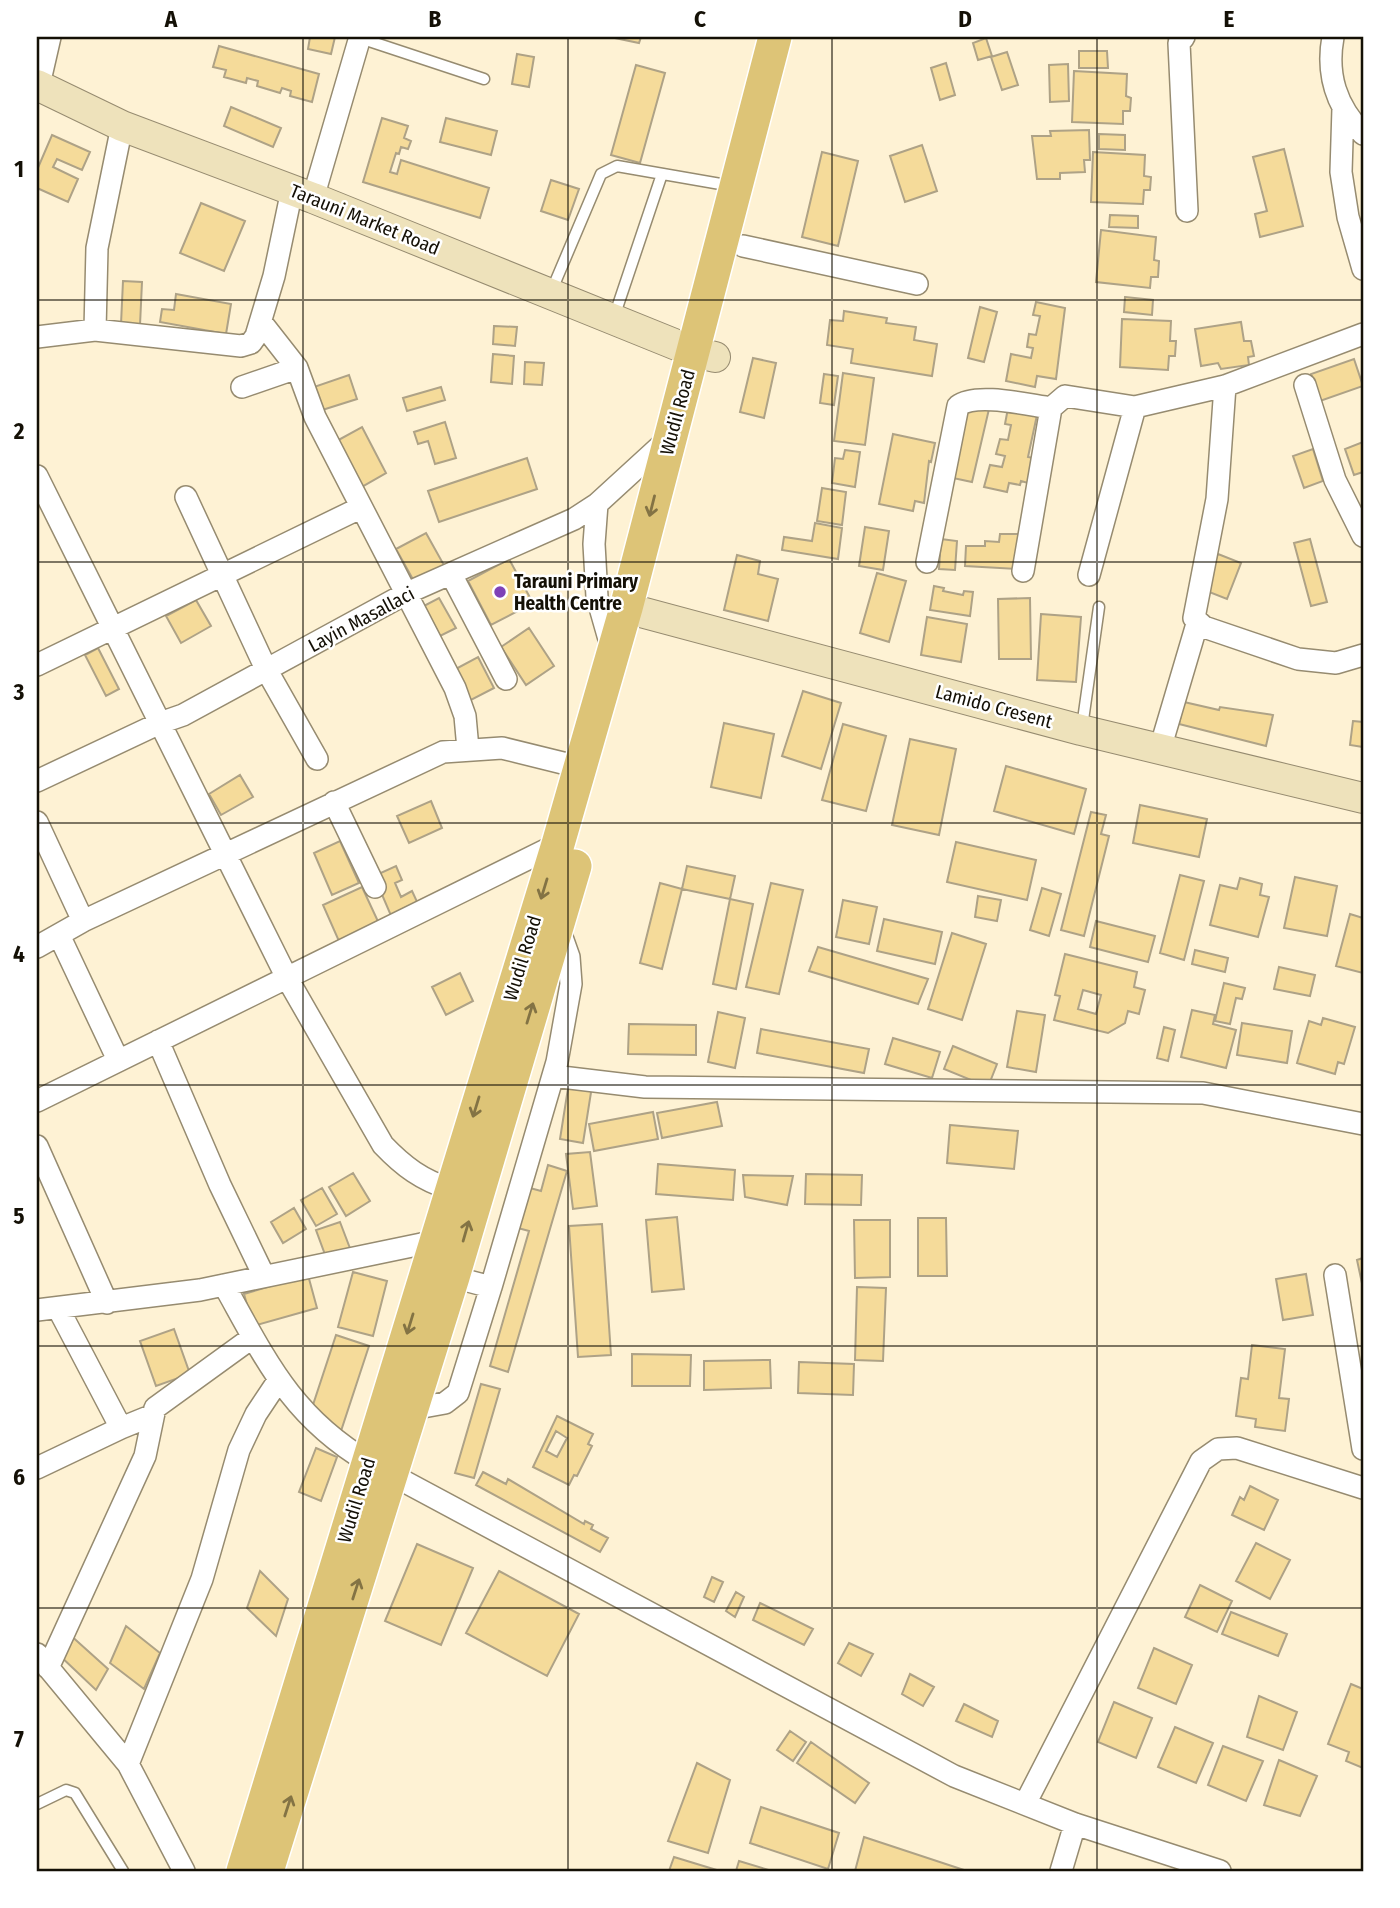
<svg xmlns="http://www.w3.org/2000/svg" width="1400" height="1908" viewBox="0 0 1400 1908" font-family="'Fira Sans Condensed',sans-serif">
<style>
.building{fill:#f5db9a;stroke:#aea286;stroke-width:2;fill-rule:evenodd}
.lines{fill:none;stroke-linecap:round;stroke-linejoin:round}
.lane-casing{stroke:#968b70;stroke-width:13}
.street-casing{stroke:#968b70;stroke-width:24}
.secondary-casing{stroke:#968b70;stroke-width:32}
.primary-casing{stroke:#fff;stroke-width:36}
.lane{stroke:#fff;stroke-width:10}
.street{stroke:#fff;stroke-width:21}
.secondary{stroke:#eee2bb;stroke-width:30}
.primary{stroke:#ddc477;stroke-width:33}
.oneway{stroke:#837344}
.grid{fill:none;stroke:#141006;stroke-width:2;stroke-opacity:0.55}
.poi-dot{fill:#7e41b7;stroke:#fff;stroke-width:2.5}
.labels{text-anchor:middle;stroke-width:5;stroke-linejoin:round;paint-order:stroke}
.street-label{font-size:19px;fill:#141006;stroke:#fff}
.poi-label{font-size:19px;font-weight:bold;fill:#141006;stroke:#fff;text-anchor:start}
.neatline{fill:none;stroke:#141006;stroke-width:2.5}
.grid-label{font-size:23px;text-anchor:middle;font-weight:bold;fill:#141006}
</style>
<rect width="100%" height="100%" fill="#fef2d4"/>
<path class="building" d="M310,37h25l-4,17 -23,-5z
M610,37h31l-2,6z
M986,38l6,18 -14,4 -5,-17z
M219,46l100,28 -7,28 -22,-6 1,-5 -9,-3 -2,5 -23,-7 1,-5 -11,-3 -1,5 -22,-6 2,-7 -13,-3z
M1079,51h28l1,17h-29z
M1007,52l11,33 -16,5 -11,-33z
M517,54l17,3 -5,30 -17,-3z
M946,63l9,32 -15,5 -9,-32z
M1068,64l1,37 -19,1 -1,-37z
M636,65l29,8 -25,90 -29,-8z
M1074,71l53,3 -1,22 5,2 -1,13h-7v13l-51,-2z
M231,107l50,21 -8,19 -49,-21z
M382,118l26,8 -4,12 7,3 -3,8 -7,-2 -2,7 -3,-1 -6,19 7,2 4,-14 88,28 -9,30 -117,-36z
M446,118l51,13 -6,24 -51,-13z
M1089,130l1,30h-6l1,12 -25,1v6h-23l-5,-43h19l-1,-5z
M1099,134l26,1v15l-26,-1z
M52,135l38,17 -8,18 -25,-11 -4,8 25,12 -10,23 -31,-14v-18z
M922,145l15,46 -32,11 -15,-46z
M1284,149l19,77 -43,11 -5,-23 12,-3 -14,-54z
M822,152l36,9 -20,85 -36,-9z
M1093,152l52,3 -1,21 7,1 -1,13h-6l-1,14 -52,-2z
M551,180l28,9 -11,31 -27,-9z
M201,203l44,18 -21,50 -44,-18z
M1110,215l28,1v12l-29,-1z
M1101,230l55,7 -2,23 5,1 -1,16h-7l-1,11 -54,-6z
M123,281l19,1 -2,43 -19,-1z
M176,294l55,10 -5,30 -66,-12 2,-13 12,1z
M1125,297l28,3 -1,15 -28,-3z
M1036,302l29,6 -9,71 -19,-3 -2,11 -29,-6 5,-27 20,4 2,-10 -6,-1 2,-13 7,1 4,-19 -7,-1z
M980,307l17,5 -13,50 -16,-4z
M844,311l43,7 -1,5 30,4 -2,13 23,4 -5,32 -81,-13 2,-14 -26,-4 3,-25 13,1z
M1122,319l49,2 -1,20h6l-1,15h-6l-1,14 -48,-3z
M1241,322l3,19h7l3,15 -6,1 1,8 -28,4 -3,-6 -17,3 -6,-37z
M494,326l23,1 -2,19 -22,-2z
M493,354l21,2 -2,28 -21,-2z
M753,358l23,5 -12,55 -24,-6z
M1354,359l9,27 -43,15 -9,-27z
M525,362l19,1 -2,22 -18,-1z
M843,373l31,5 -9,67 -31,-4z
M824,374l14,2 -4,29 -14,-2z
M349,375l8,24 -41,13 -8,-23z
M441,387l4,13 -38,11 -4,-13z
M969,404l20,5 -17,73 -19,-4z
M1008,408l29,7 -9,42 5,1 -5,25 -7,-2 -1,4 -11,-2 -2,9 -23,-5 6,-22 12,2 3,-11 -9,-2 4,-15 8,1 3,-15 -6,-1z
M445,422l11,36 -21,6 -7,-23 -10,3 -4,-12z
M362,427l24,46 -28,16 -25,-46z
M893,434l42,9 -4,19 -2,-1 -5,42 -9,-2 -2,10 -34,-7z
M1363,442v30l-9,3 -9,-26z
M1313,449l10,32 -19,7 -11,-32z
M845,450l15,2 -5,35 -23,-4 3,-25 8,1z
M527,458l10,31 -98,33 -11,-31z
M822,488l24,4 -4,33 -25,-4z
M815,523l27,5 -4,31 -56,-9 2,-13 28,4z
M865,527l24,4 -6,39 -24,-4z
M426,533l19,34 -30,16 -19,-34z
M1000,534h19l-2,35 -52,-3 1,-20h19v-5l14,1z
M941,539l16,2 -2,29 -16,-1z
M1310,539l17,63 -16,4 -17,-63z
M1218,554l23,9 -14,36 -23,-9z
M737,555l23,6 -2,13 20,5 -10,42 -44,-11z
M509,559l24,44 -42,22 -23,-44z
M877,573l29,8 -17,61 -29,-9z
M934,586l10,2 -1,3 20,4 1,-4 9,1 -3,24 -40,-6z
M439,598l17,30 -20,10 -16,-30z
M1030,598l1,61h-32l-1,-60z
M196,600l15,26 -30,17 -15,-27z
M1041,614l40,3 -5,65 -39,-2z
M927,617l40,7 -6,38 -40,-7z
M529,628l25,38 -28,19 -25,-38z
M98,648l21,41 -13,7 -21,-41z
M478,657l16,31 -25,13 -17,-30z
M803,691l38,12 -20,66 -39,-13z
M1184,702l35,8 1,-3 53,8 -7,31 -87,-22z
M1353,721l10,1v25l-13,-2z
M724,723l50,11 -13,64 -50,-11z
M843,724l43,12 -20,75 -44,-11z
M910,739l46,10 -17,86 -47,-10z
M1006,766l80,23 -12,45 -80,-23z
M240,775l13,22 -32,18 -12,-21z
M431,801l11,27 -33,15 -12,-27z
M1140,805l67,14 -8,38 -66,-14z
M1091,812l15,3 -5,19 8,2 -25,100 -23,-6z
M340,841l19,42 -27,12 -18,-42z
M956,842l80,18 -9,40 -80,-18z
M396,866l6,14 -7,3 6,14 11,-6 7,15 -27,12 -18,-42z
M687,866l48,10 -5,23 -48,-10z
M1180,875l24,6 -20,79 -24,-7z
M1295,877l42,9 -10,50 -43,-8z
M1240,878l22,6 -2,11 9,2 -11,40 -48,-12 10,-40 17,4z
M660,883l22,6 -20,80 -22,-6z
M771,883l32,7 -24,104 -33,-7z
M362,887l20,43 -40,18 -19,-43z
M1042,888l19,6 -12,42 -19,-6z
M978,896l23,4 -4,21 -22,-4z
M730,899l23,5 -17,85 -23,-5z
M843,900l34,7 -8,37 -33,-7z
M1350,914l13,4v55l-27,-7z
M884,919l58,13 -7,32 -58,-13z
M1096,921l59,15 -7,26 -58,-15z
M952,933l34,11 -24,76 -34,-11z
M818,947l110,32 -10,25 -109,-33z
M1195,950l33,8 -3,14 -33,-8z
M1065,954l72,18 -3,15 11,3 -6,24 -11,-3 -3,12 -17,10 -54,-13 6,-24 -5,-1zM1083,990l18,5 -5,19 -18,-5z
M1279,967l36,8 -5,21 -36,-7z
M460,973l13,28 -27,14 -14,-28z
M1224,983l21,5 -3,11 -6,-1 -6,26 -15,-3z
M1192,1010l23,5 -2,9 23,6 -10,38 -45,-11z
M1017,1011l28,4 -9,57 -29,-5z
M718,1012l27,6 -10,50 -27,-6z
M1323,1018l32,9 -11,37 -6,-2 -3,12 -38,-11 12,-42 12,4z
M1242,1023l50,8 -5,32 -50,-8z
M629,1024l67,1v30l-68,-1z
M1164,1027l11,3 -7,31 -11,-3z
M761,1029l108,20 -5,24 -107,-20z
M893,1038l47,14 -8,26 -47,-14z
M953,1046l44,18 -9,23 -44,-18z
M569,1082l23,4 -9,57 -23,-4z
M717,1102l5,24 -60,12 -5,-25z
M653,1112l5,27 -64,12 -5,-27z
M950,1125l68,6 -4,38 -67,-6z
M590,1152l7,54 -24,3 -7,-55z
M658,1164l77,6 -2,30 -77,-6z
M548,1165l19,6 -59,201 -18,-6 39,-135 -11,-3 12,-40 11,3z
M353,1173l17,28 -24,15 -17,-29z
M806,1174l56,1 -1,30 -56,-1z
M743,1175l50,1 -6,29 -42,-8z
M322,1188l15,26 -21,12 -15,-26z
M294,1208l12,21 -23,14 -12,-21z
M677,1217l7,72 -32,3 -6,-72z
M918,1218h28l1,58h-29z
M854,1220h36v57l-35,1z
M340,1222l11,29 -24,9 -11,-30z
M602,1224l9,131 -33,2 -9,-131z
M1363,1258v30l-6,-28z
M353,1272l34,9 -14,55 -35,-9z
M1306,1274l7,41 -30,5 -7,-41z
M308,1275l9,33 -64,18 -9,-32z
M857,1287l29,1 -3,73 -28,-1z
M174,1329l16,45 -34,12 -16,-45z
M336,1335l33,11 -30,91 -29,-23z
M1252,1345l33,4 -6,49 10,1 -4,32 -30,-4 1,-8 -20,-3 5,-38 7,1z
M632,1354l59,1 -1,31h-58z
M770,1360l1,28 -67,2v-29z
M799,1362l55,2 -1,31 -55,-2z
M481,1384l19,5 -26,89 -19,-5z
M557,1416l36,18 -5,10 4,2 -15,30 -3,-1 -5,10 -36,-18zM556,1431l11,7 -10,19 -11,-6z
M316,1448l21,9 -16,44 -22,-9z
M483,1472l23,12 2,-5 76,45 1,-3 8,4 -2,4 17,9 -8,14 -124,-67z
M1250,1486l28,14 -14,30 -32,-15 8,-18 4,3z
M1256,1543l34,17 -20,39 -34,-18z
M417,1544l56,24 -32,77 -56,-24z
M260,1571l28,28 -12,37 -29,-28z
M499,1571l80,43 -32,62 -81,-43z
M712,1577l11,5 -9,20 -10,-5z
M1200,1585l32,16 -15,31 -32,-15z
M736,1592l8,5 -9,20 -9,-6z
M760,1603l53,26 -9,16 -51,-25z
M1231,1612l56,22 -9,22 -56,-22z
M126,1626l34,27 -16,36 -34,-26z
M68,1633l40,36 -12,21 -40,-38z
M849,1643l24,11 -12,22 -23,-13z
M1154,1648l38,17 -16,39 -38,-16z
M910,1674l24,13 -11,19 -21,-12z
M1351,1684l12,5v79l-17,-7 3,-9 -21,-8z
M1259,1696l38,16 -14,38 -36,-13z
M1114,1702l38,16 -16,40 -38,-16z
M964,1704l34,17 -6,16 -36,-16z
M1175,1727l38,16 -17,40 -38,-16z
M790,1731l16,11 -13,19 -16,-11z
M811,1742l58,41 -14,20 -58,-40z
M1223,1746l40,15 -17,40 -38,-16z
M1279,1760l38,16 -17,40 -36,-11z
M697,1763l33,17 -22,73 -40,-12z
M761,1807l78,26 -11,36 -78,-26z
M864,1837l100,33v1h-109z
M674,1857l46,14h-51z
M739,1861l33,10h-36z"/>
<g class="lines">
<defs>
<path id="lane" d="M360,38l124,41
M551,292l50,-118 16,-8 115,20
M614,317l48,-143
M1082,727l17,-120
M37,1804l29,-14 9,3 48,78"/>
<path id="street" d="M1184,37l-5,6 8,168
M1333,37c-7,38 3,69 30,97
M39,85l11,-48
M1343,108l-2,64 7,45 15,52
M313,198l47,-161
M743,246l174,38
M261,322l36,46 18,49 140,271 10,28 3,33
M95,330l2,-82 25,-122
M37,337l58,-7 146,16 10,-3 5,-7 18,-60 18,-86
M1305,385l30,95 28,56
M1225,386l-8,113 -23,119 10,9 94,32 38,4 27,-8
M242,387l55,-19
M37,476l250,502 96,167c21,22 39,35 67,44
M186,497l80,172 51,90
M597,504l-3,40 3,53 14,49
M927,562l31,-156c18,-14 70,-1 93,2
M1023,571l28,-163 14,-12 70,11 90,-21 138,-52
M451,574l55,105
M1089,575l46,-168
M37,665l323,-157
M1160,749l37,-125
M37,781l123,-58 23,-8 224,-122 167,-74 23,-15 71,-65
M334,802l41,85
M37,822l46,99
M59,935l59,125
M37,947l46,-26 360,-169 59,-4 77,19
M158,1041l62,144 44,91
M553,1076l92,11 558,6 160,31
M37,1101l521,-257
M37,1146l70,157
M1335,1275l28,174
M453,1277l38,10 66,-225 14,-78 -2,-27 -11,-31
M224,1285c42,75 67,131 144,177l586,314 121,48 145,47
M58,1308l63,120 32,-13
M37,1310l163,-20 236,-49
M412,1409l33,-6 13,-10 33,-106
M37,1468l84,-40
M37,1654l91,110 56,107
M48,1668l97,-212 10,-48 98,-71
M128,1764l74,-185 37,-129 17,-36 22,-33
M1025,1804l176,-343 17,-12 19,-1 126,40
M1061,1871l14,-47"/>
<path id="secondary" d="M37,85l85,41 191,72 381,154 21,5
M626,608l455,122 282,68"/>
<path id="primary" d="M243,1871l315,-1027 68,-236 149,-571
M267,1871l186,-594 122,-411"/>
</defs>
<use href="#lane" class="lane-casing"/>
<use href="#street" class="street-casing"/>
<use href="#secondary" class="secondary-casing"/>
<use href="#primary" class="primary-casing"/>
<use href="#lane" class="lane"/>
<use href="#street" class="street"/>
<use href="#secondary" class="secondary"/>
<use href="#primary" class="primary"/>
</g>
<defs><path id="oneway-shaft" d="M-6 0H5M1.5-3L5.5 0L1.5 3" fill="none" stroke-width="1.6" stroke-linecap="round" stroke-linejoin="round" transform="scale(1.75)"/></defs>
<g class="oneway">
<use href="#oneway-shaft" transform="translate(652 506) rotate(104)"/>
<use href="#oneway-shaft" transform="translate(544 889) rotate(107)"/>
<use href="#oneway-shaft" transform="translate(530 1013) rotate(-73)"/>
<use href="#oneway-shaft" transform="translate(476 1107) rotate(107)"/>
<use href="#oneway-shaft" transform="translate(466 1231) rotate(-74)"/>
<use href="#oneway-shaft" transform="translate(410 1324) rotate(107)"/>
<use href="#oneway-shaft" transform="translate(356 1589) rotate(-72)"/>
<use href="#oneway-shaft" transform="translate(288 1806) rotate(-72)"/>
</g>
<path class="grid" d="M303,37v1834M568,37v1834M832,37v1834M1097,37v1834M37,300h1326M37,562h1326M37,823h1326M37,1085h1326M37,1346h1326M37,1608h1326"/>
<circle class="poi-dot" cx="500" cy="592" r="7"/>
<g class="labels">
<g class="street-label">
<text transform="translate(365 219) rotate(22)" y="7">Tarauni Market Road</text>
<text transform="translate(677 412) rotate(-75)" y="7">Wudil Road</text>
<text transform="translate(361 619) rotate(-28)" y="7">Layin Masallaci</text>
<text transform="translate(994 706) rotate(15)" y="7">Lamido Cresent</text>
<text transform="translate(522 958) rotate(-73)" y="7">Wudil Road</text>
<text transform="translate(356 1500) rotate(-73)" y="7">Wudil Road</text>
</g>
<g class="poi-label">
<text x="514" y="588">Tarauni Primary<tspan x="514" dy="22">Health Centre</tspan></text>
</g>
</g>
<rect width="1400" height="1908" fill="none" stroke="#ffffff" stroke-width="77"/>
<rect x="38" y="38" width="1324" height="1832" class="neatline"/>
<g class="grid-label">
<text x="171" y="27">A</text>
<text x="435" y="27">B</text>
<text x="700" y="27">C</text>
<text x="965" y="27">D</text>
<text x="1229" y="27">E</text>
<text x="19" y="177">1</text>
<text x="19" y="439">2</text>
<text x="19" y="700">3</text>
<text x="19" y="962">4</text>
<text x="19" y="1224">5</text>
<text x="19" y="1485">6</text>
<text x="19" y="1747">7</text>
</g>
</svg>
